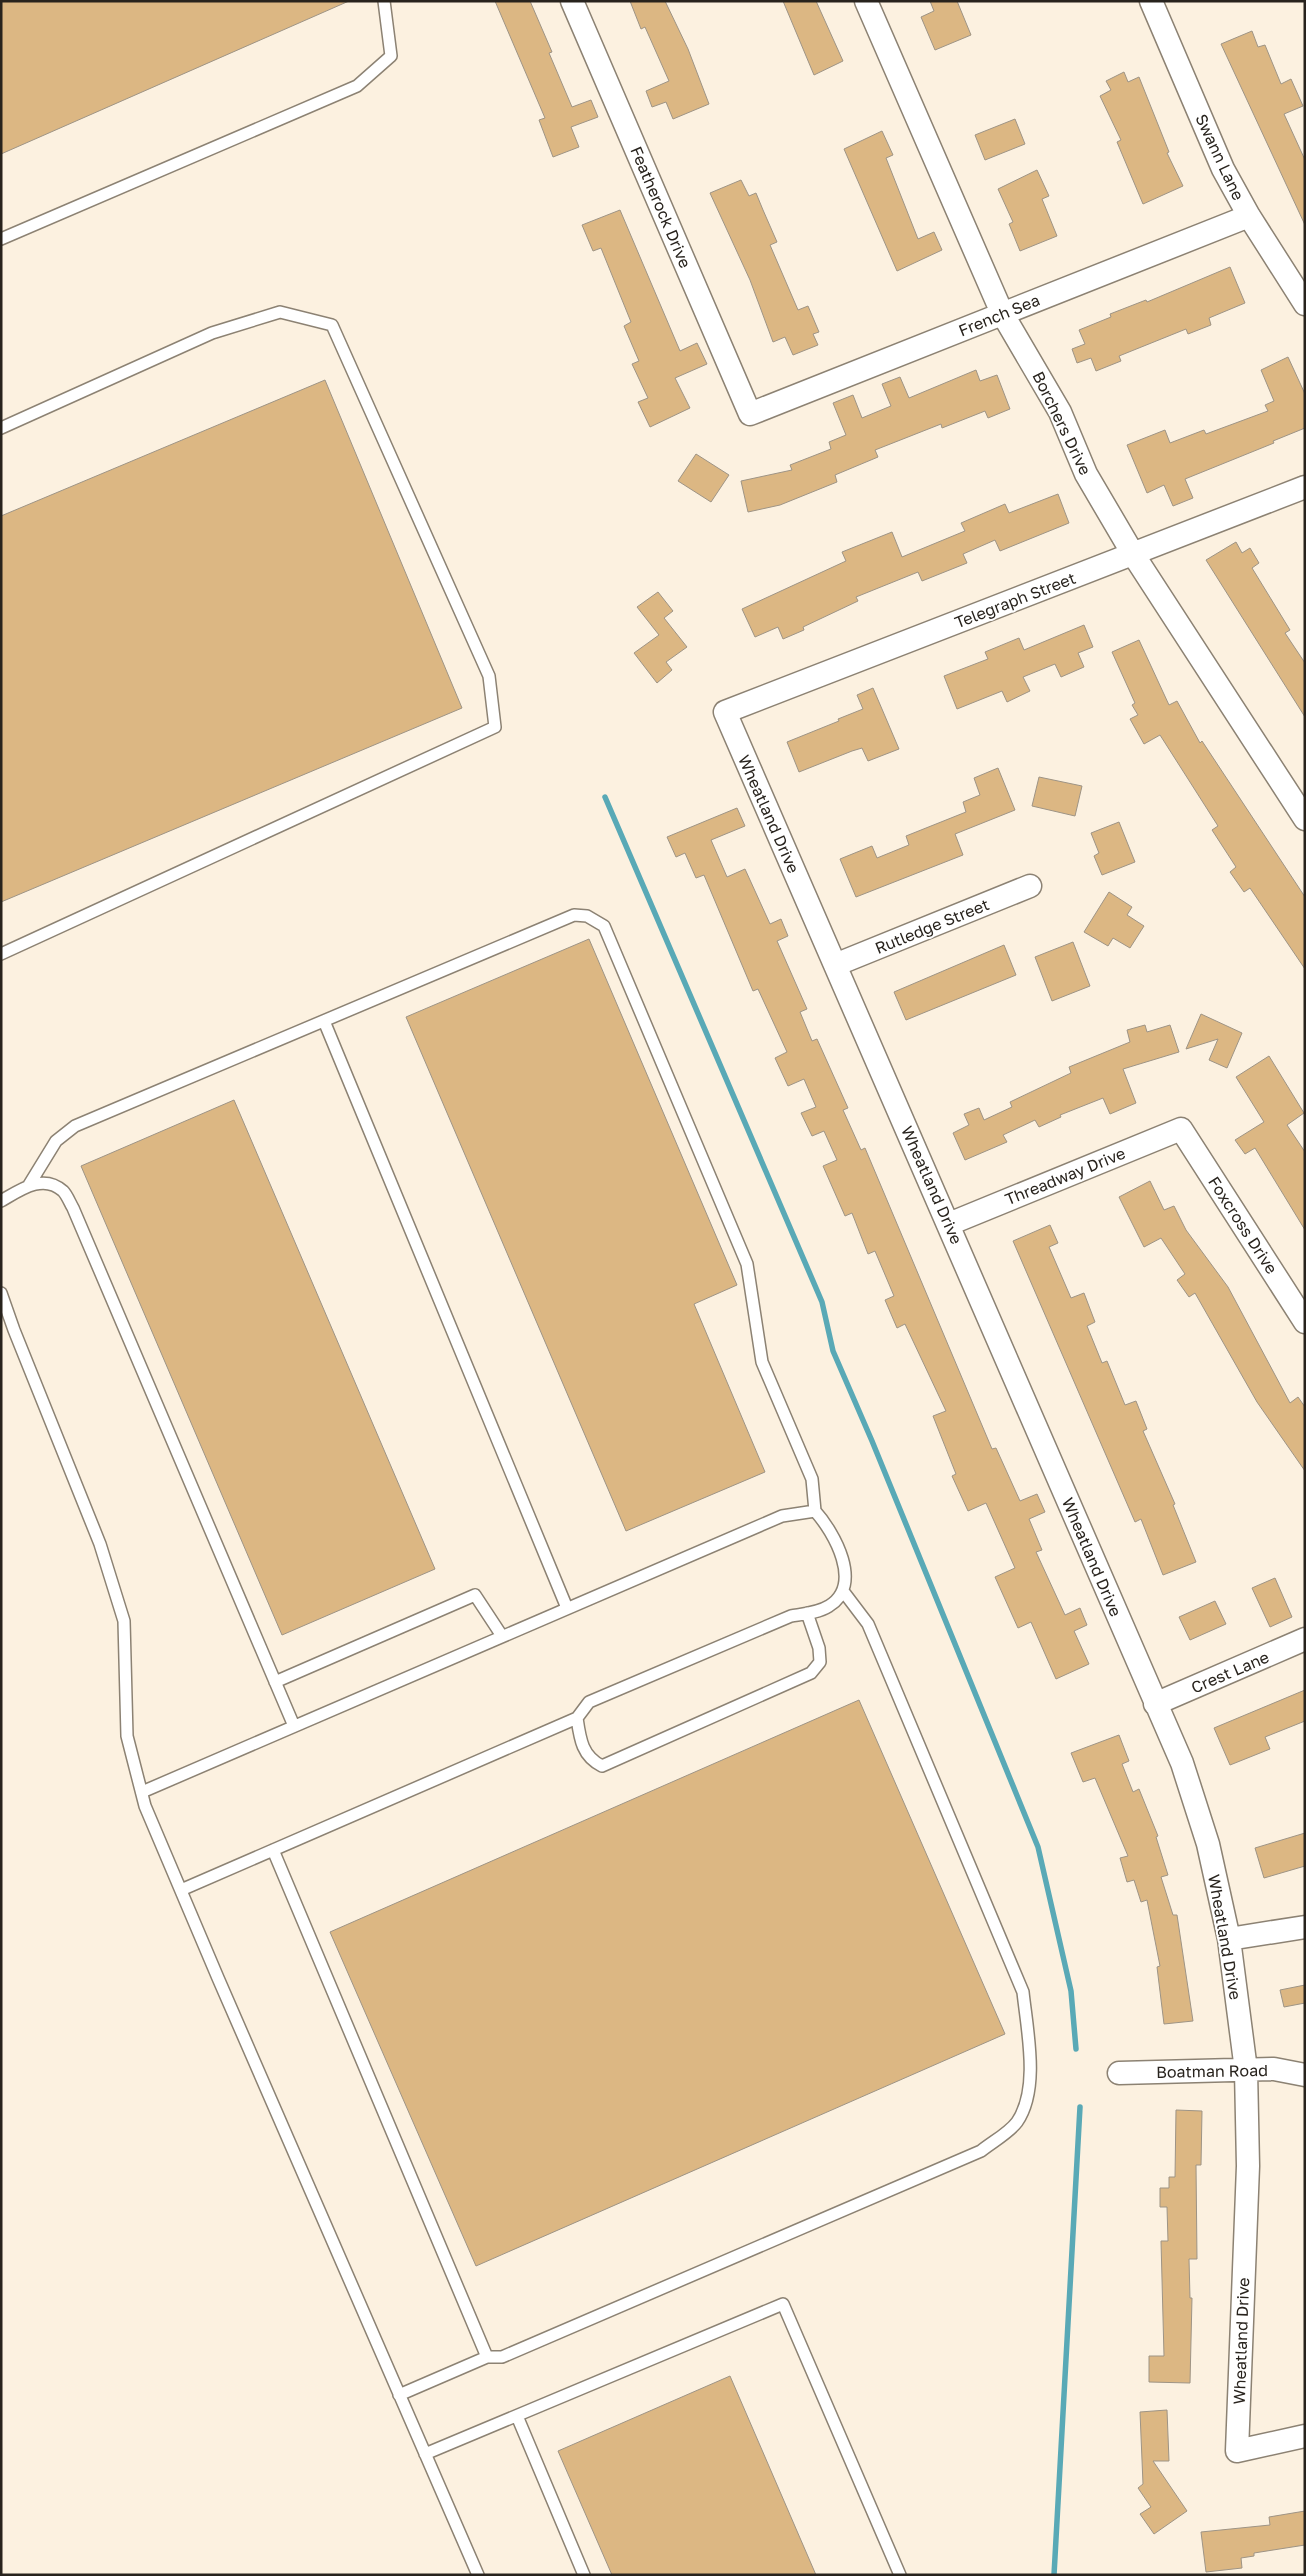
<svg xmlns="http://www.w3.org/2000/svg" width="1306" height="2576" viewBox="0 0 1306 2576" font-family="'Golos Text',sans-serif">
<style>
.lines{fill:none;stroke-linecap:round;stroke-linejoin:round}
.stream{stroke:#59a9b6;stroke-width:5.5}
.building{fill:#dcb783;stroke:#9e9485}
.lane-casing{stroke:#8c8273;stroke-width:14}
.street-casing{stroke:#8c8273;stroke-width:25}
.lane{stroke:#fff;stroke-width:11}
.street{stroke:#fff;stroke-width:22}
.labels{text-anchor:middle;stroke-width:4;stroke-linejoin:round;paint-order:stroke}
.street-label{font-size:16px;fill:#28231d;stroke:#fff}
</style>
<rect width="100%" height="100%" fill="#fcf1e0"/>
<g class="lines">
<path class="stream" d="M605,797l217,505 11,49 39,90 166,406 33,144 5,58
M1054,2575l26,-468"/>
</g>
<path class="building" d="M1,1h348l-348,153z
M495,1h35l22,51 -3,1 23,54 19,-7 7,17 -27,10 8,20 -26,10 -14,-37 6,-2z
M630,1h35l23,48 21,55 -36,15 -7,-17 -14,5 -6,-16 23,-10 -24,-54 -4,2z
M783,1h33l27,60 -29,14z
M930,1h27l14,34 -36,15 -14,-33 13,-6z
M1252,31l6,16 7,-2 16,39 10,-5 12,27 -19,8 21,46v65l-84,-181z
M1124,72l4,10 11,-5 30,75 -2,1 16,33 -40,18 -26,-62 4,-2 -21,-44 11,-6 -5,-9z
M1015,119l10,25 -40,16 -10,-25z
M882,131l11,24 -7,3 32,81 16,-7 8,18 -45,21 -53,-122z
M1037,170l12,26 -7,3 15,37 -37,15 -11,-27 4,-2 -15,-33z
M741,180l8,16 7,-3 7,17 14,32 -7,3 28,65 10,-4 11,26 -6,2 5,11 -25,10 -8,-18 -12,5 -23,-62 -40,-87z
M620,210l60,141 17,-8 10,21 -32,14 15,30 -40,19 -12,-25 10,-4 -16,-34 7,-3 -15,-35 7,-4 -30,-74 -8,3 -11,-26z
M1230,267l15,36 -36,15 2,7 -23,9 -2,-5 -67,27 2,5 -25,10 -5,-13 -14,5 -5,-14 13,-5 -6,-14 32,-13 -1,-3 36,-14 1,2z
M1288,357l17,37v34l-32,13 1,2 -89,36 8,19 -20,8 -9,-21 -17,8 -20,-48 38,-15 5,13 34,-13 2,4 62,-23 -3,-6 9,-4 -13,-31z
M976,370l4,11 17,-6 13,34 -22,9 -3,-7 -43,17 -1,-4 -66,26 3,7 -43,18 2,7 -57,23 -32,7 -7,-31 51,-11 -2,-5 41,-16 -2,-7 17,-7 -13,-32 20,-8 9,23 29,-12 -9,-22 18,-7 9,21z
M325,380l137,328 -461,194v-386z
M696,454l33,21 -18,27 -33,-21z
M1058,494l11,29 -69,28 -5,-11 -32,14 4,9 -45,18 -4,-9 -62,25 2,4 -55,26 1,3 -21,9 -5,-12 -23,10 -13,-28 104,-48 -4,-9 50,-20 10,25 63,-26 -4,-8 44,-19 4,9z
M1236,542l6,11 8,-5 9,15 -7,5 38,62 -5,3 20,30v54l-99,-157z
M658,592l15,19 -9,7 23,29 -21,15 6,8 -15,13 -23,-30 25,-18 -22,-28z
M1084,625l9,22 -15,6 6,14 -23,10 -6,-13 -32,13 7,14 -23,11 -5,-11 -45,18 -13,-33 44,-17 -3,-7 34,-14 5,12z
M1139,640l30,65 8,-4 23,42 2,-2 103,156v72l-55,-81 -6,4 -14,-20 6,-5 -24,-37 6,-4 -58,-91 -16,9 -14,-25 8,-4 -6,-10 3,-2 -23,-51z
M873,688l26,61 -31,12 -6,-13 -10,3 -53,21 -12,-30 52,-21 -1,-2 25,-10 -6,-14z
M998,768l17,42 -60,24 8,21 -107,42 -16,-38 32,-13 5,12 32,-13 -3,-9 60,-24 -3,-10 17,-7 -6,-17z
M1039,777l43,9 -7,30 -43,-10z
M737,808l8,18 -34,14 16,37 18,-8 25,55 11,-5 7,17 -11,5 30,68 -7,3 12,29 5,-2 31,69 -5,2 18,40 4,-2 127,301 4,-1 24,53 17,-7 8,18 -16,7 13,31 -6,2 29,63 15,-7 7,17 -13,6 15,33 -33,15 -25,-57 -13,6 -23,-51 20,-9 -29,-65 -18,8 -16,-35 4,-2 -23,-58 13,-5 -41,-87 -8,4 -12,-28 9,-4 -19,-45 -7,3 -16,-41 -7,3 -22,-50 14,-6 -13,-29 -12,5 -11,-23 15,-6 -12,-28 -16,7 -13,-28 12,-6 -29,-63 -5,2 -49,-116 -8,3 -11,-25 -9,4 -9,-20z
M1119,822l16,40 -33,13 -8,-19 5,-3 -8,-20z
M1109,892l23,15 -5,8 17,11 -14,22 -17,-10 -5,8 -24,-14z
M589,939l148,346 -43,19 71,168 -139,59 -220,-514z
M1073,942l17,44 -38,15 -17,-44z
M1004,945l12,30 -110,45 -12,-28z
M1201,1014l41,19 -15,35 -18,-8 9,-21 -32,10z
M1145,1025l2,7 23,-7 9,27 -56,17 13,34 -26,11 -7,-16 -43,17 1,2 -22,10 -4,-7 -32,15 4,7 -42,18 -12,-27 16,-8 -5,-11 15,-6 5,12 28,-13 -2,-5 61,-29 -2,-6 61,-25 -3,-12z
M1269,1056l35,57 -17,12 18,27v78l-50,-82 -10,6 -10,-14 29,-18 -28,-45z
M234,1100l201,469 -153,66 -201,-469z
M1150,1181l14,29 10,-4 12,24 42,57 62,116 8,-6 7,10v64l-48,-69 -62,-109 -6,4 -12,-17 8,-6 -24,-36 -17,9 -25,-50z
M1050,1225l8,18 -9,4 22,51 13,-5 11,29 -8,4 15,37 5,-2 18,44 11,-4 11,28 -4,2 32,73 -2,1 23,57 -33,13 -22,-56 -6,3 -122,-281z
M1275,1578l17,39 -22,10 -18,-39z
M1215,1601l11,23 -36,16 -11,-23z
M1305,1690v31l-40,16 5,12 -40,16 -16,-37z
M859,1700l146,334 -529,232 -146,-334z
M1119,1735l10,26 -7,3 11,28 6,-3 19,47 -2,1 12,38 -7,2 12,38h4l16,106 -29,3 -7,-57 3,-1 -13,-66 -6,2 -7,-22 -7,2 -7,-24 8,-2 -33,-78 -12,4 -12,-29z
M1305,1833v33l-41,12 -9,-30z
M1305,1985v18l-21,4 -4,-17z
M1176,2110l26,1 -1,54h-5l1,94h-8l1,39h2l-2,85 -41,-1v-26h15l-3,-115h7l-1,-34h-7v-19h9v-11h6z
M730,2376l86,199h-204l-54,-124z
M1167,2410l2,51h-16l34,50 -33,23 -14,-20 11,-7 -13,-19 5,-4 -3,-72z
M1305,2511v34l-51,8v3l-13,2 1,10 -36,4 -5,-40 69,-7 -1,-8z"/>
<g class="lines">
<defs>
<path id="lane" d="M1,239l356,-153 34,-30 -7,-55
M1,428l211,-95 68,-21 52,13 157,351 6,51 -494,227
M324,1021l243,587
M29,1185l27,-44 19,-15 499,-211 13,1 17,10 143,338 15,98 50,117 3,32
M1,1201c19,-11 42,-28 62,-10 4,4 7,12 10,17l221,518
M1,1293l13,37 86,214 24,77 3,115 18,70 73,172 260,597
M275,1682l200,-87 27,41
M142,1792l640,-276 33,-5c19,21 49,74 14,95 -11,7 -26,8 -38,10l-202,86 -12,16c3,21 5,38 25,48l209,-93 9,-11 -1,-14 -12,-35
M273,1850l214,507 -88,38
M181,1890l396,-172
M487,2357h15l479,-206c11,-9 28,-18 36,-29 23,-33 10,-92 6,-130l-155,-368 -25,-33
M517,2416l67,159
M425,2454l358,-150 117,271"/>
<path id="street" d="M572,1l178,413 499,-198
M866,1l136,312 58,99 26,62 47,80 172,265
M1151,1l72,168 26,47 56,88
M1305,487l-580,225 457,1051 26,81 21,95 17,131 2,96 -11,285 68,-15
M835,965l195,-79
M949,1224l232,-95 124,193
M1155,1704l150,-65
M1229,1939l76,-12
M1119,2073l155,-4 31,6"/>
</defs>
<use href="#lane" class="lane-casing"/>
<use href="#street" class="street-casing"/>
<use href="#lane" class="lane"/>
<use href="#street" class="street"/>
</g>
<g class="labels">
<g class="street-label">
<text transform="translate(1220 157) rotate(65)" y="6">Swann Lane</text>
<text transform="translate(661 207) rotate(67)" y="6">Featherock Drive</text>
<text transform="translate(999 315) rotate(-22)" y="6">French Sea</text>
<text transform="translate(1062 423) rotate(64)" y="6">Borchers Drive</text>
<text transform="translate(1015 600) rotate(-21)" y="6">Telegraph Street</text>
<text transform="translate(769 814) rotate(66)" y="6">Wheatland Drive</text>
<text transform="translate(932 926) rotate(-22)" y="6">Rutledge Street</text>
<text transform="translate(1065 1176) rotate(-22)" y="6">Threadway Drive</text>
<text transform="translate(932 1185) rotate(66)" y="6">Wheatland Drive</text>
<text transform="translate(1243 1225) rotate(57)" y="6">Foxcross Drive</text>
<text transform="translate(1092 1557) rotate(67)" y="6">Wheatland Drive</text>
<text transform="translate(1230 1672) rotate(-23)" y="6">Crest Lane</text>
<text transform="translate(1225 1937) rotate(80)" y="6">Wheatland Drive</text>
<text transform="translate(1212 2071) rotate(-1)" y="6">Boatman Road</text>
<text transform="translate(1241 2341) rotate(-88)" y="6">Wheatland Drive</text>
</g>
</g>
<rect width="1306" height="2576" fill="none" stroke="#28231d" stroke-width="5"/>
</svg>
